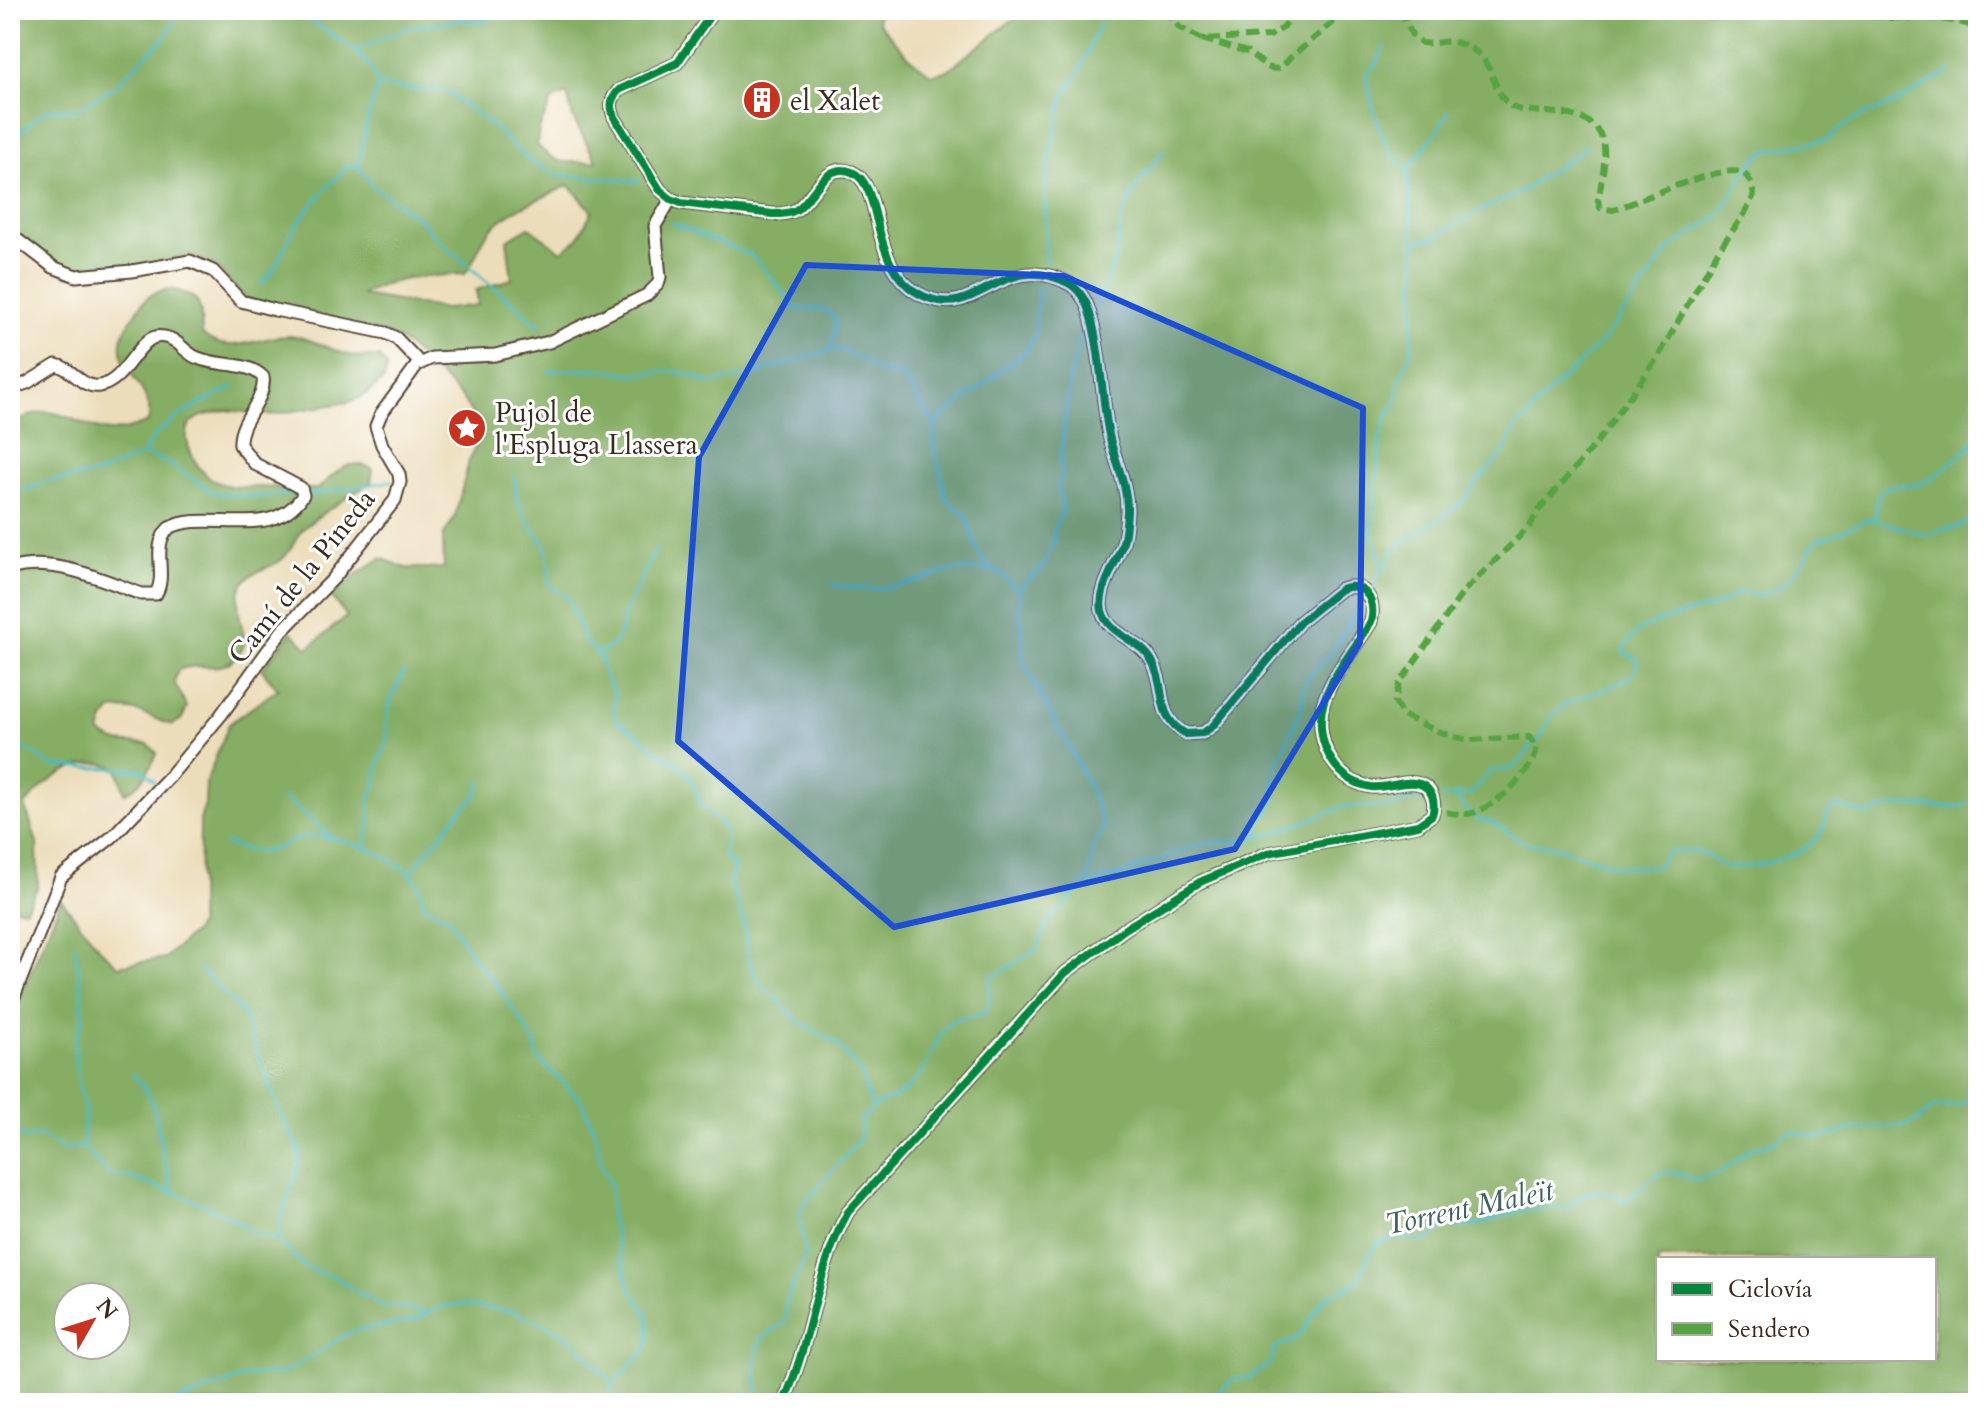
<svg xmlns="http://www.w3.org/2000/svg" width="1988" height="1413" viewBox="0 0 1988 1413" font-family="Cardo,serif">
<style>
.forest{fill:#85ad64;stroke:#606c41;stroke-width:2;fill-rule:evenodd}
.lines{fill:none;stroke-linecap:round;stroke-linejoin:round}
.stream{stroke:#4ab9c0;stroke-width:3}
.minor-casing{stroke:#564535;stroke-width:15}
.minor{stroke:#fff;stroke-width:11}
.quiet{stroke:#54a441;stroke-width:6;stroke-dasharray:12 6;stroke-linecap:butt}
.cycleway-casing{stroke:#fff;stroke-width:13}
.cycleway{stroke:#00873e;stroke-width:8}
.marked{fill:#1d4ed8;fill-opacity:0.2;stroke:#1d4ed8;stroke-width:6;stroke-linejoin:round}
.labels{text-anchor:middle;stroke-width:6;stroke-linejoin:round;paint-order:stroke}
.poi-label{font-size:28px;fill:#3b2a1e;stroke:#fff;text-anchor:start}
.street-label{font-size:28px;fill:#3b2a1e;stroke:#fff}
.water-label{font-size:30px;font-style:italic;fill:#41635f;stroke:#fff}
</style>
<rect width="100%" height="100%" fill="#fff"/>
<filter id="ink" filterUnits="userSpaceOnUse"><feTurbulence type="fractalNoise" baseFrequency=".0125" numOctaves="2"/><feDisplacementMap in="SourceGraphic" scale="16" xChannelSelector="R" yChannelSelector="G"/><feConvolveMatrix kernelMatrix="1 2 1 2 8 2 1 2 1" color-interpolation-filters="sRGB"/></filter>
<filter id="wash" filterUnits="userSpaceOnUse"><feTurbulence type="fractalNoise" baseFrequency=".006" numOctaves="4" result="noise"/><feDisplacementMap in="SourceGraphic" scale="32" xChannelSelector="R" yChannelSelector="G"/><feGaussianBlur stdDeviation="1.8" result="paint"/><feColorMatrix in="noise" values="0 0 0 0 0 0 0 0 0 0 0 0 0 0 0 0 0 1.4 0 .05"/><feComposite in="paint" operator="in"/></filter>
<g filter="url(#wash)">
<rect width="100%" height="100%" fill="#ecddba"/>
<path class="forest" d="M10,10h902c-11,3 -25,2 -35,6l1,6 34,38 20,15 16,-5 77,-60h953v1393h-1968v-382l51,-121 40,50 17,16 47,-8 29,-26 5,-8 1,-104 5,-16 1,-22 23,-58 49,-35 -16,-19 29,-38 17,16 39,-32 -19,-23 53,-35 25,10h38l-1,-32 12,-19 14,-56 13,-31 -20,-32 -41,-41 -28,-22 -148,-37 -29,-32 -26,-11 -48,11 -74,10 -58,-43zM567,94l6,24 24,44c-31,-2 -35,8 -60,-17l2,-16 13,-29zM569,185l23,26 -15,29 -16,11 -32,-24 -22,13 5,39 -36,11 2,15 -33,4 -83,-14c31,-19 67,-19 103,-21 9,-12 13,-27 22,-40 16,-23 57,-36 82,-49zM1658,1259h276v100h-276zM68,1297h48v48h-48z
M170,289c34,7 30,15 32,45 26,23 54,3 85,2 24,0 44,16 67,20 8,1 17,1 25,1l8,10 -3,13 -22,17 -13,5 -80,13 -43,-5 -24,6 -12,7c-5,12 -4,18 1,30 16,38 43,34 78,34 16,0 33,2 49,2 18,-16 30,-33 55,-20l-2,13c-20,14 -48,29 -66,45 -11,10 -13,26 -25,34 -16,10 -37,11 -41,33 -3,18 4,32 6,49 -20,39 -39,15 -67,27l-4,12 13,25 -5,12 -10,6c-22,-7 -36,-19 -60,-15l-8,10 -4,12c15,14 29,10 48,12l9,9c-8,18 -14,31 -32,40l-8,-24c-34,-18 -71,11 -92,36l12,38 1,43 -12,23 -16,-1v-481c39,-28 49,-10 89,2 15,5 35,-1 49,-7 9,-33 -32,-50 -27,-81 2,-10 9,-19 15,-28 9,-16 16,-21 34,-24z"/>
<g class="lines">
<path class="stream" d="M295,10c25,19 76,42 83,75l30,4 29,1 12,3 50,38 29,29 28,15 83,6
M354,51l52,-23 57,-8 14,2 45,-12
M378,85l-9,28 -11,53 15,20 48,34 21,24 97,81
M10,148l6,-4 4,-11 26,-23 32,-1 36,-22 52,-51 14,-26
M1407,169c6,-4 39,-49 41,-57
M671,223l79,32 14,13 32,41c16,0 31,-4 40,11l-5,29
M1415,246l6,-6 15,-3 51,-30 27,-11 73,-49
M1046,268l-1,-76 4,-32 15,-64 13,-18 23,-55
M261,284c19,-16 22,-40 36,-60 15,-21 34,-41 52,-59l9,1
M1039,289l-4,45 -9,17 -84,66 -7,8 -2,17 14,58 18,14 15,42 12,14 10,4 18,18 -1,22 3,12 1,36 54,100 14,30 13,36 -10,16 -7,39
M1096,308l19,-49 6,-39 14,-32 29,-38
M549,371l49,-2 33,5 37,-3 19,3 22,9 40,-7 82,-27 12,1 33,19 27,8 32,48
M1967,447l11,-12
M143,454c15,-34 59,-50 90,-67
M514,476l3,22 9,21 18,24 5,18v23l19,14 17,43 12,12
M10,489l22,-1 15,-7 51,-7 45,-20 24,8 47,31 39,4 43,-3
M309,495l82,-14
M1871,519l58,17 7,-5 23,-4 19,-14
M656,548l-30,62 -8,28 -7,9 -12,7 6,22 10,18 -1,18 3,10c14,6 20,12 31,22 24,21 47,22 51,60l27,25 -2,29 11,8 -5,15 13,39 6,41 9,20 42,41 37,22 12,14 12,15 11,36
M1383,569l-11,-35 9,-105 16,-30 3,-21 11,-26 5,-81 -9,-102c-25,-13 -37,-70 -41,-96l10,-8 8,-18
M833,584c56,14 75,-5 125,-14 11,-2 22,0 32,0
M1021,590l3,-7 19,-15 11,-27v-13l9,-16 -5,-25 4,-13 -2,-14 10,-82 15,-56
M1370,591l23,-40 7,-7 61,-40 14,-20 27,-29 11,-22 31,-36 60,-58 67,-92 47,-30 26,-43 15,-19 10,-5 57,-10 30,-22 39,-15 55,-32
M10,741l43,25 90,4 12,11
M283,797l50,41
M1455,797l15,17 10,6 11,2 36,22 26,2 66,21h38l11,-15c26,-3 36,-1 57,15 27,2 77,-9 94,-32 5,-7 7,-16 9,-24l10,-5 32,9c30,-22 76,4 108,-16
M1442,798l30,-5 19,-23c23,1 23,-1 37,-19 3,-5 9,-8 13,-14 6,-9 7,-19 16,-26 23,-20 58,-18 79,-40l1,-11 -6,-5 -7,-1c1,-33 70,-40 95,-50 7,-3 14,-8 22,-12l18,4 23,-10 19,-21 15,-25 13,-3 48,-22c0,-8 -3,-18 4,-24 10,-9 26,-3 38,-7 23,-8 37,-31 59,-41
M1259,838v-16l8,-8 6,-11 3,-37 26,-59 1,-19 6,-11 26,-28 30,-52
M226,843c14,6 35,12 49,6 10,-4 19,-10 29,-12 28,-5 92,19 110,41 6,7 8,20 11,29l23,10 27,43 24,28 22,33 14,22 3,16 43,41 15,35 5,29 10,22v32l11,44 8,26 19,29v20l-4,14 -32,33
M365,847l5,-27 -1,-19 7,-17 4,-26 7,-15 -1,-22 5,-23 13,-26
M410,873l51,-63 15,-14 5,-14
M75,947l6,39 2,33 -8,23 1,24 9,46 -2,35
M201,970l41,42 40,104 17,34 -1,19 -16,45 -3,27
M133,1074c27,31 22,44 30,81 3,12 7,24 10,37
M10,1130l17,8 12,-3 24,14 20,-2 27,28 19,2 57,20 36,16 36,22 21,6 25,26 30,10 46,29 20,1 26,6
M172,1403l74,-27 40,-4 64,-40 65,-12 27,-14 19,-2 50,7 35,14 25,14 42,45 -6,19
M759,1403l-4,-36 6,-29 22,-14 3,-7v-16l20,-45 -6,-34 1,-15 59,-68 1,-20 18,-16 19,-7 14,-11 15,-21 13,-29 13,-15 31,-6 5,-10 1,-25 47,-30 11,-28 39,-38 40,-11 72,-28 56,-5 23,-7 67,-26 47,1 21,-8 12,1
M1191,1403l9,-7 16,-2 18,-15 15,-1 23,-16c1,-26 15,-12 28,-27 10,-13 16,-31 30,-41 9,-5 21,-5 28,-14 9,-12 7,-28 22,-37 13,-8 29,-4 43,-1l22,-14 28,-2 44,-14 50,-5 19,-13 9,-2h12l18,9c33,-22 28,-39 71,-21l26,-8 29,-24 18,-4 21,-12 28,5 29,-7 52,-4 17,-4 19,-16h21l22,-9"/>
</g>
</g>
<g filter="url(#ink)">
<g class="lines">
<defs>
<path id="minor" d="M714,10l-37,53 -58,27c-9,10 -9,15 -5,27l46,73 11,9 10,4 92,11c8,0 16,0 23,-4 18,-11 28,-49 56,-38 35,15 13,105 79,127 47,17 74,-49 137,-16 10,5 18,17 21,28 12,38 12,80 19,119 5,29 20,52 19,82 -1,10 -1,21 -4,30 -5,20 -26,47 -21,69 6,24 39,29 50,50 16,28 1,54 34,73l17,-1 10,-7 87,-104 41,-33c24,-9 35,12 30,33 -14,23 -39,53 -47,79 -11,35 7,79 47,86 16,2 34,-8 49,-3 13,5 16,19 12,31l-14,10 -150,28 -68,29 -75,47 -60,44 -217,239c-33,59 -36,130 -65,191
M10,234l43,33 23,9 56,-5 58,-10 23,10 28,30 34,9 111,23 10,5 23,24
M10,389l17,-6 29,-18c16,2 26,24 43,21 23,-4 33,-33 50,-46 7,-5 17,-4 24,0 9,5 15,15 25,18 21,9 49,3 65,19 4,23 -25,43 -23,68l15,19 46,24 2,7c-30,48 -97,13 -134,33 -19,19 -1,45 -13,66h-15c-38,-14 -89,-38 -131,-25
M10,1007l51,-130 51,-40 59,-62 50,-60 61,-84 51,-52 62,-79 5,-18 -1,-8 -17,-29 -6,-19 5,-12 36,-49 15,-7 63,-3 54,-13 98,-47 11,-11 2,-7 -5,-51 16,-27"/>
</defs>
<use href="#minor" class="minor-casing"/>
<use href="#minor" class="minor"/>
<path class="quiet" d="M1165,10l15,18 22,11 68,-3 13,-8 13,-18
M1400,10l12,25 10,8c12,2 24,-4 36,0 40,11 30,47 53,63 10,6 24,5 36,6 66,4 62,33 51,88l2,8 13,2c23,-7 110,-48 130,-37 8,5 9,15 11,22l-9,18 -27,38 -60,106 -63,88 -56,65 -10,17 -65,64 -65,93 -4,18 7,13 38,17 19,6 12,2 58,-3 8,11c-4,24 -46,65 -71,66 -10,1 -22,-3 -32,-4
M1853,10c41,17 84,-1 125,19
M1961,10l17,10
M1202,39l45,13 23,16 7,1 71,-59"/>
<defs>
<path id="cycleway" d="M714,10l-37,53 -58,27c-9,10 -9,15 -5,27l46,73 11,9 10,4 92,11c8,0 16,0 23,-4 18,-11 28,-49 56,-38 35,15 13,105 79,127 47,17 74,-49 137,-16 10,5 18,17 21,28 12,38 12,80 19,119 5,29 20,52 19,82 -1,10 -1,21 -4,30 -5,20 -26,47 -21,69 6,24 39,29 50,50 16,28 1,54 34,73l17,-1 10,-7 87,-104 41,-33c24,-9 35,12 30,33 -14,23 -39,53 -47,79 -11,35 7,79 47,86 16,2 34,-8 49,-3 13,5 16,19 12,31l-14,10 -150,28 -68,29 -75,47 -60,44 -217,239c-33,59 -36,130 -65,191"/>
</defs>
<use href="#cycleway" class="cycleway-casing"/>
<use href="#cycleway" class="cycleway"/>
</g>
</g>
<path class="marked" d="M806,265l258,11 299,132 -3,235 -125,206 -341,78 -216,-186 21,-284z"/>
<defs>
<symbol id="building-disc" viewBox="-11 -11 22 22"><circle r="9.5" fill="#c8321e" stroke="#fff"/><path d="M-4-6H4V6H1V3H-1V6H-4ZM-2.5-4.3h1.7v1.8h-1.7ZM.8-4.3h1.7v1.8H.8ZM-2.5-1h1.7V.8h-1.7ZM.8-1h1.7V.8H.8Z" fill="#fff"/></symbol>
<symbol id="sight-disc" viewBox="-11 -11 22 22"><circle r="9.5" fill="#c8321e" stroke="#fff"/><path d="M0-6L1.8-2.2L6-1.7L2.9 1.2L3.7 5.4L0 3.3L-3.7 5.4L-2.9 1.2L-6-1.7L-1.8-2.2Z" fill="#fff"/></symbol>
</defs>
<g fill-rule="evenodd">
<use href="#building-disc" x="740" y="78" width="44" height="44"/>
<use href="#sight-disc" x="445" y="406" width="44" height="44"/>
</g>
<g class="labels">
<g class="poi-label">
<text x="790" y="110">el Xalet</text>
<text x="495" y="422">Pujol de<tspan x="495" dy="32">l'Espluga Llassera</tspan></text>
</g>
<g class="street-label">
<text transform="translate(301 576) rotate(-51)" y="10">Camí de la Pineda</text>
</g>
<g class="water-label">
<text transform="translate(1469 1207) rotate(-12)" y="10">Torrent Maleït</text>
</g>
</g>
<rect width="1988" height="1413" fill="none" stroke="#fff" stroke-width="40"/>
<rect x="1656" y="1257" width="280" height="104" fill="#ffffff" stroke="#b1aaa5" stroke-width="2"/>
<rect x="1672" y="1283" width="40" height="12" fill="#00873e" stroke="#b1aaa5" stroke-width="2"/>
<text x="1728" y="1297" font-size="24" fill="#3b2a1e">Ciclovía</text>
<rect x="1672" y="1323" width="40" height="12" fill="#54a441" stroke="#b1aaa5" stroke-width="2"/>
<text x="1728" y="1337" font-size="24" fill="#3b2a1e">Sendero</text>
<g transform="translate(92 1321) rotate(51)"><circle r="38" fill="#ffffff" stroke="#b1aaa5" stroke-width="2"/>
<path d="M0-6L14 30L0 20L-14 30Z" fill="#c8321e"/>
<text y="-12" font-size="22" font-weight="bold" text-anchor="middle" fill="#3b2a1e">N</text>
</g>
</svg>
